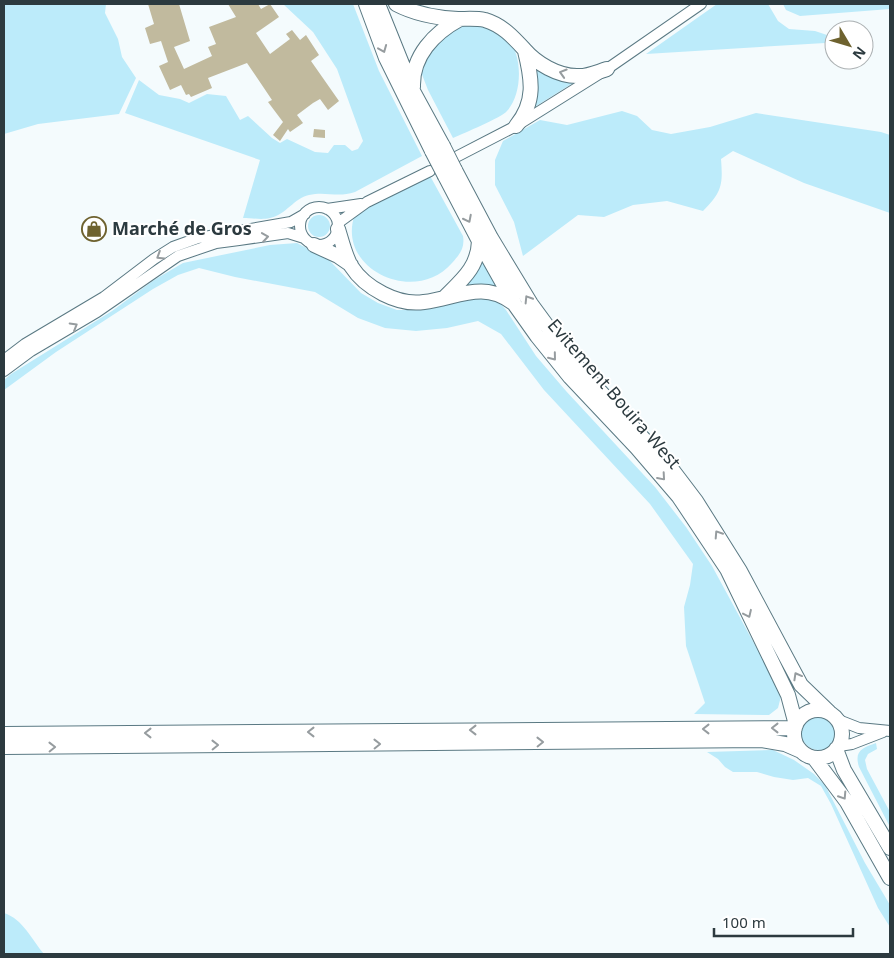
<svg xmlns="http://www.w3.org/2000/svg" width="894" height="958" viewBox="0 0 894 958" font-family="'Noto Sans',sans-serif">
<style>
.green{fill:#bcebfa}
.building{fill:#c1ba9e}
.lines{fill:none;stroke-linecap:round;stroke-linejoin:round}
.secondary-casing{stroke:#5a7983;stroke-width:12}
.highway-casing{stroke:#5a7983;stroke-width:16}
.secondary{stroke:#fff;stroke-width:10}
.highway{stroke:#fff;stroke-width:14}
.highway-bridge-casing{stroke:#5a7983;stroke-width:16;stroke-linecap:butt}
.highway-bridge{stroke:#fff;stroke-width:14}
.oneway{stroke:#969c9f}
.labels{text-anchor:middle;stroke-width:4;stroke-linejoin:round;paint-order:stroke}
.poi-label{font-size:18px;font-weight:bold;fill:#2c3a3f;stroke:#fff;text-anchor:start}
.street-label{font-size:18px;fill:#2c3a3f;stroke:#fff}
</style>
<rect width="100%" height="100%" fill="#f4fbfd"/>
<path class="green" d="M4,4h102l-1,9 13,26 4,18 14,21 -17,36 -81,10 -34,10z
M283,4h70l26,67 43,85 -67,36c-18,6 -29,-1 -46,3 -15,3 -23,20 -39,23 -8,2 -19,0 -27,0l17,-58 -135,-47 14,-33 20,15 21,4 9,4 18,-9 19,2 14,24 8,-4 24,22 8,5 7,-4 28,13 13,1 6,-8h11l7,6 6,-2 5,-8 -26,-72 -24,-37z
M717,4h51l10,17 11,8 26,2 18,6 -8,6 -179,11z
M783,4h107v5l-90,7 -14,-6z
M471,20c9,5 23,8 32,14 20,14 21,59 4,77 -6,7 -43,22 -54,27l-25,-48 -7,-18 10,-29z
M534,66l27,14 12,3 -40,25c5,-14 6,-27 1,-42z
M622,111l15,5 15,14 19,4 39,-7 46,-14 125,19 9,3v78l-86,-30 -71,-32 -12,8c2,26 1,33 -18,52l-36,-10 -34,4 -29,12 -26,-2 -55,41 -9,-34 -19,-37v-25l8,-19 37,-21 27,5z
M429,174l34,62c2,12 -3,18 -11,27 -37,43 -117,6 -97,-49z
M308 226a11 11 0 1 1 22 0a11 11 0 1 1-22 0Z
M297,243l32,17 32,33 17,10 19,7h22l57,-12h14l9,4 7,8 30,46 30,35 89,96 31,40 26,39 63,116 6,14 -3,12 -9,7 -75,-1 11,-11 -19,-57 -2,-39 6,-22 3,-21 -43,-60 -106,-114 -43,-56 -23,-13 -31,7 -31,3 -31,-3 -27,-10 -43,-26 -80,-15 -36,-9 -21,7 -25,14 -97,63 -52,38v-10l7,-6 101,-63 42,-31 29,-17 87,-18z
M482,260l15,27 -6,-1 -32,4z
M801 732a18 18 0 1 1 36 0a18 18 0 1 1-36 0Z
M876,743l1,6 -9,5 -3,6 2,9 23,43v15l-31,-60c-5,-16 3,-19 17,-24z
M773,750l21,10 20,14 11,11 40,78 25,42v22l-12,-19 -47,-104 -10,-18 -13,-8 -15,2 -19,-3 -17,-5h-24l-8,-5 -7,-8 -11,-7z
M4,913c19,6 28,27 40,41h-40z"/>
<path class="building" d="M148,4h31l11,37 -16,6 10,22 28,-13 -4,-9 8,-3 -7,-17 27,-10 -8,-13h30l3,5 9,-5 9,13 -23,16 14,21 20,-15 -4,-5 6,-4 8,10 6,-5 13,20 -8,6 28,40 -11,9 -8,-11 -7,4 -16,12 6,8 -13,9 -2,-3 -8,12 -7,-6 10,-13 -15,-20 4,-2 -25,-37 -39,15 4,10 -21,9 -2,-3 -3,1 -5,-10 -11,5 -11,-24 9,-4 -7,-21 -11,3 -5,-16 9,-4z
M314,129l11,1v8l-12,-1z"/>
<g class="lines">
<defs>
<path id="secondary" d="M456,157l60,-31 91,-57 94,-65
M300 226a19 19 0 1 1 38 0a19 19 0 1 1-38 0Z
M327,209l34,-5
M338,223l29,-21 63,-31
M4,360l21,-16 79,-47 50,-38 19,-12 25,-9 93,-16 14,-8
M4,371l27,-20 66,-39 81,-56 38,-13 23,-3 49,-7 16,5
M836,719l23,9 31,3
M839,746l13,-2 31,-12"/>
<path id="highway" d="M366,4l20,54 46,93
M378,4l35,87 30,55
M396,4c19,10 41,14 62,15 9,0 18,-1 27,1 17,5 28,17 39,29 13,15 34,27 53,27 10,1 20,-4 30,-7
M413,87c-1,-31 21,-54 47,-68
M516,126c20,-24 16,-47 9,-75
M455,170l36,68 40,66 44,60 99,108 22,29 44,70 61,114 28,27
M445,176l34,65 36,64 22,31 33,41 67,71 42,49 48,72 61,126 8,30
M338,229c4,13 7,26 13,37 14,22 47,40 73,36 33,-4 59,-22 89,1
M314,245l24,11 13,9
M445,297c18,-18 33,-30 34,-56
M794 734a24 24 0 1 1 48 0a24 24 0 1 1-48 0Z
M4,734l791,-6
M4,747l757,-7 24,4 16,7
M836,749l8,21 46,78
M814,758l33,44 43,76"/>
</defs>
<use href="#secondary" class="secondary-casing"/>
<use href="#highway" class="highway-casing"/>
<use href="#secondary" class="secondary"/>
<use href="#highway" class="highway"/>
<defs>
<path id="highway-bridge" d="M443,146l12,24
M432,151l13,25"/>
</defs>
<use href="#highway-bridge" class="highway-bridge-casing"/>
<use href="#highway-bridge" class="highway-bridge"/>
</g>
<defs><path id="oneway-chevron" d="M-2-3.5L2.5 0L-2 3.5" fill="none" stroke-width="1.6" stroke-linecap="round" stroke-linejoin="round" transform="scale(1.25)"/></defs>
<g class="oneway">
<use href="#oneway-chevron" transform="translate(383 49) rotate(68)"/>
<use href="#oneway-chevron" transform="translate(563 73) rotate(-163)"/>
<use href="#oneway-chevron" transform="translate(468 219) rotate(63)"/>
<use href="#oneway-chevron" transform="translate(265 237) rotate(-8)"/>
<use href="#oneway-chevron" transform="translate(160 256) rotate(148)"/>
<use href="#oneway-chevron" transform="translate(528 299) rotate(-122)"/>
<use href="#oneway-chevron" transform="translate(74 326) rotate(-30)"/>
<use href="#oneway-chevron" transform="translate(553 357) rotate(51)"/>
<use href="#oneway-chevron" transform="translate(662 477) rotate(49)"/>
<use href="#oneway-chevron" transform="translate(718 534) rotate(-123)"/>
<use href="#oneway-chevron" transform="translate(748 614) rotate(65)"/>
<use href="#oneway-chevron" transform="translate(797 676) rotate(-119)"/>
<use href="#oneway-chevron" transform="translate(775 728) rotate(180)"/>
<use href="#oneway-chevron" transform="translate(706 729) rotate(180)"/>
<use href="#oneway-chevron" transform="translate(473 730) rotate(180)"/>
<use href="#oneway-chevron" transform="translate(311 732) rotate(180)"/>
<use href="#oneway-chevron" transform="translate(148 733) rotate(180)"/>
<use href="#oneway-chevron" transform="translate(540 742) rotate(-1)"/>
<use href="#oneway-chevron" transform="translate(377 744) rotate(-1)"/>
<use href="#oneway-chevron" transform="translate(215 745) rotate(-1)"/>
<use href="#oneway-chevron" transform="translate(52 747) rotate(-1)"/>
<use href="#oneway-chevron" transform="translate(843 796) rotate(57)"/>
</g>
<defs>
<symbol id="shop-ring" viewBox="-11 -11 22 22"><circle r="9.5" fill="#fff" stroke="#6e622f" stroke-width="1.5"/><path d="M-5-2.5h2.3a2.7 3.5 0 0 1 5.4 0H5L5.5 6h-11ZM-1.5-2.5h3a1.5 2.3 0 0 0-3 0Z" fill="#6e622f"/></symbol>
</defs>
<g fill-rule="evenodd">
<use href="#shop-ring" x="80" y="215" width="28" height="28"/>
</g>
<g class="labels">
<g class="poi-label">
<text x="112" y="235">Marché de Gros</text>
</g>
<g class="street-label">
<text transform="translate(614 394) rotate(49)" y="6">Evitement Bouira West</text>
</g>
</g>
<rect width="894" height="958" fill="none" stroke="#2c3a3f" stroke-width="10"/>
<g transform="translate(849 45) rotate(128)"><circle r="24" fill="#ffffff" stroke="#abb0b2"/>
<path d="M0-4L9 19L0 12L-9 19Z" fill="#6e622f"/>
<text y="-8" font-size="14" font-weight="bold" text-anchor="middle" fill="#2c3a3f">N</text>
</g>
<path d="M714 928v8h139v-8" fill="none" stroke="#2c3a3f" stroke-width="2.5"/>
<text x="722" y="928" font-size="15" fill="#2c3a3f" stroke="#ffffff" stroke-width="4" paint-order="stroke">100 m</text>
</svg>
